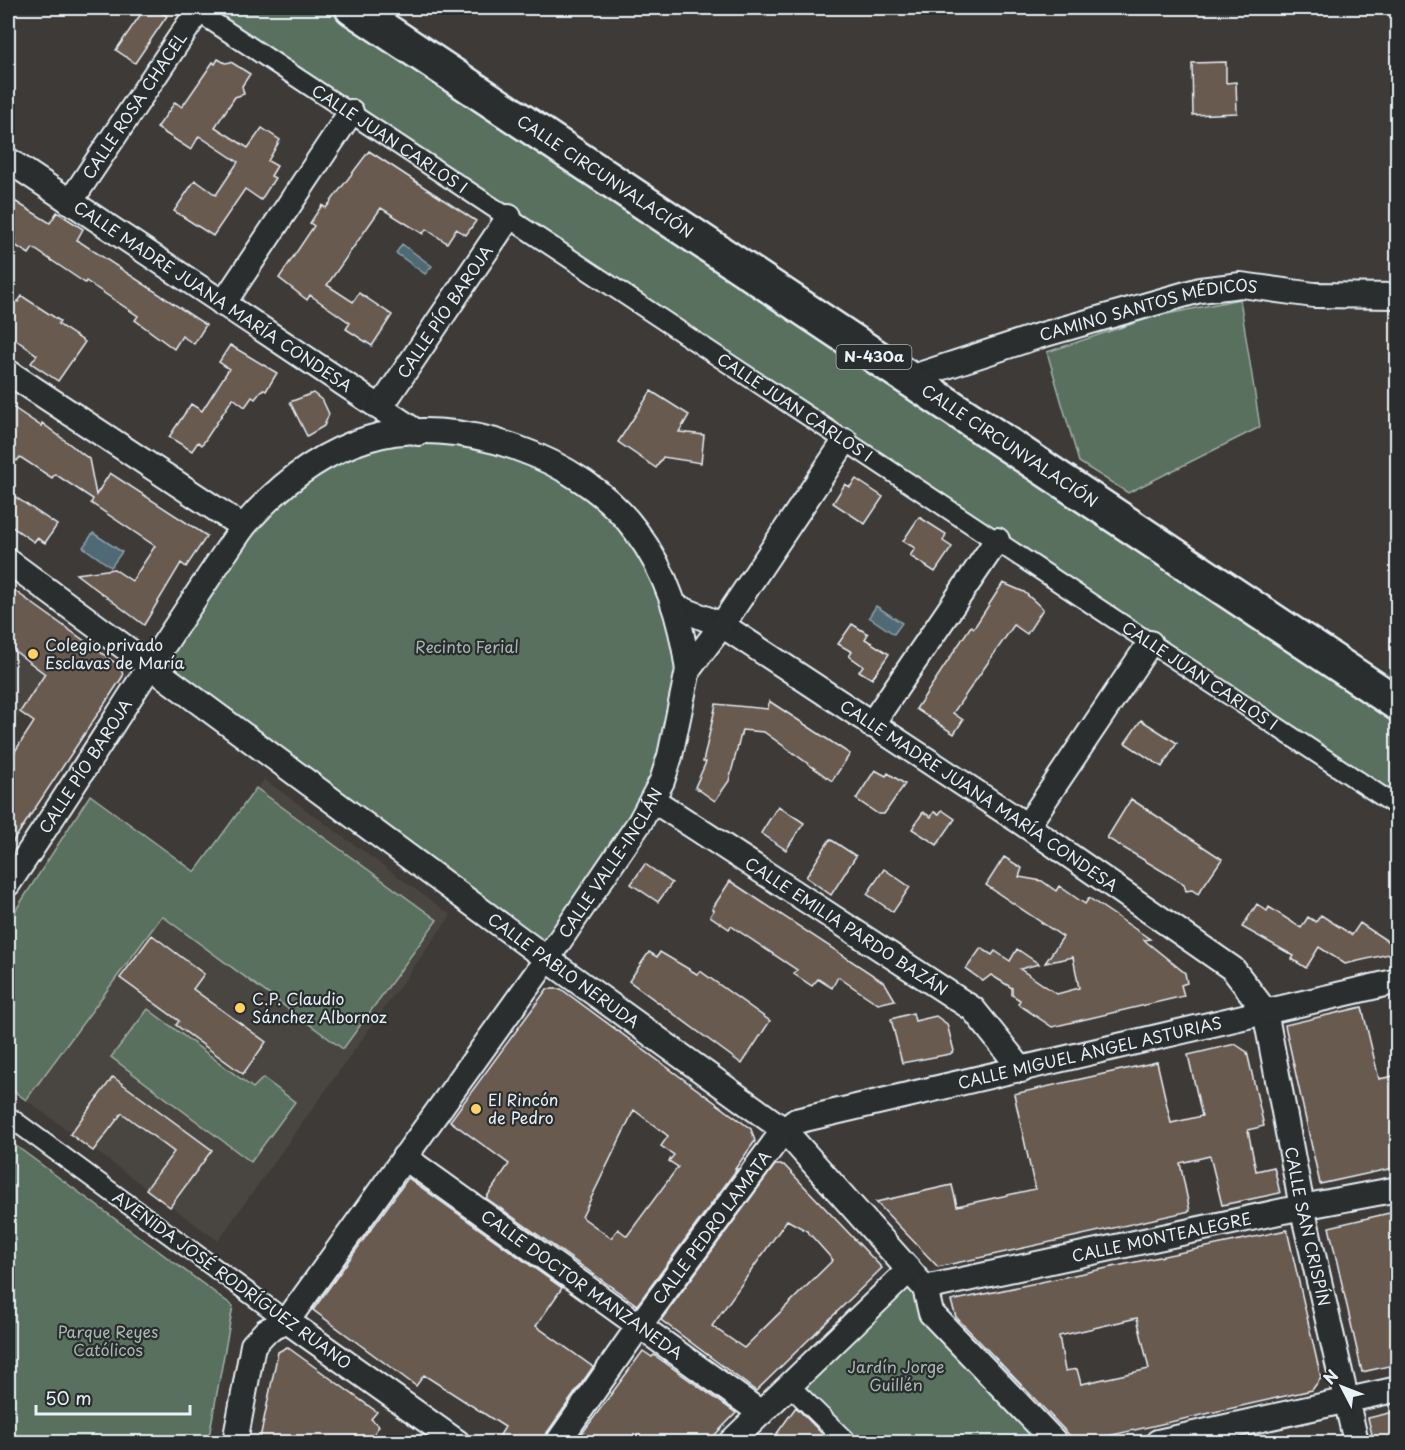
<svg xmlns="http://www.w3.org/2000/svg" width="1405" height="1450" viewBox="0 0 1405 1450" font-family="'Playpen Sans',sans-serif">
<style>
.built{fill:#4a443f}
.green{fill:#59705d;stroke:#a0b0aa;stroke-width:1.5}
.water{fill:#506a75;stroke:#8da0a9;stroke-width:1.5}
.building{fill:#695a50;stroke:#e8f1f8;stroke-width:1.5;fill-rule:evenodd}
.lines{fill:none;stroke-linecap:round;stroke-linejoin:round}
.pedestrian-casing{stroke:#e8f1f8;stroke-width:22}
.minor-casing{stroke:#e8f1f8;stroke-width:28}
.primary-casing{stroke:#e8f1f8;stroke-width:38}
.pedestrian{stroke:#2a2d2e;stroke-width:18}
.minor{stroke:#2a2d2e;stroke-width:24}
.primary{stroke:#2a2d2e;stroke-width:33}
.poi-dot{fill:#ffd166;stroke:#2a2d2e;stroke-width:2}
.labels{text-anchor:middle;stroke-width:4.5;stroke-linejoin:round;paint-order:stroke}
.shield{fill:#2a2d2e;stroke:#afb6bb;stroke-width:1.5}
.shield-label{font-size:15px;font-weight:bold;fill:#e8f1f8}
.street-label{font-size:16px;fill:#e8f1f8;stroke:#2a2d2e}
.poi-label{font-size:16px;fill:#e8f1f8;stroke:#2a2d2e;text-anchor:start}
.park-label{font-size:16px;fill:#a8b7b2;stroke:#2a2d2e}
</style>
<rect width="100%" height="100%" fill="#3d3a38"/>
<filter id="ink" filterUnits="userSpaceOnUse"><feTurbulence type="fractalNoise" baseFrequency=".0167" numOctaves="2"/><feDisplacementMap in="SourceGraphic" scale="12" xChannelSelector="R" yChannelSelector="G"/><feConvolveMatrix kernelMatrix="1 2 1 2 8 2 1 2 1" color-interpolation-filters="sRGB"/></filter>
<g filter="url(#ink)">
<path class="built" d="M8,586l64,47 -64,99z
M264,779l187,136 -233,326 -192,-141z"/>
<path class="green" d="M192,8h160l1045,696v103z
M1240,299l20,128 -132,66 -49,-31 -32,-110 106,-35z
M463,436l143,62 74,127 -10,131 -123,203 -398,-294 94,-138 104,-80z
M256,788l181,132 -94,129 -181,-133 -136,184 -18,-13v-165l82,-127 105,77z
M148,1009l105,79 10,-10 32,24 -44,60 -140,-105z
M8,1140l225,166 -25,136h-200z
M909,1270l146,172h-208l-57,-56z"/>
<path class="water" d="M402,244l30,22 -7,8 -29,-21z
M93,533l29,19 -11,15 -28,-20z
M876,606l26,17 -8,11 -25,-17z"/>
<path class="building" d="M145,8h9l13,8 -32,47 -19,-13z
M218,59l7,4 6,-1 19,12 -8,12 2,8 -9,3 -20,30 33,21 14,-20 18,12 -12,21 9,5 -6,10 4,2 -14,22 -16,-11 -32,47 -39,-25 21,-31 21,15 22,-33 -39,-26 -8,14 -34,-22 18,-26 7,5 31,-45 2,2z
M1226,62v21l10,-1 1,31 -44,2 -1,-52z
M369,151l107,70 -10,14 -10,-6 -9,14 -21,-14 -3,5 -42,-26 -54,77 26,17 6,-9 33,22 -20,31 -26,-17 4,-6 -40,-28 -3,5 -28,-22 35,-52 -4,-3 12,-18 4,3z
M8,197l42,26 7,-11 26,17 -6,11 129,85 -12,19 -12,-8 -8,13 -39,-29 3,-4 -52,-35 -1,2 -52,-35 -4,6 -16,-10 3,-5 -8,-6z
M8,295l10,7 4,-6 38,25 -2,3 27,18 -27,39 -27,-18 6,-8 -29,-21z
M230,345l47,28 -11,18 -3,-2 -8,10 -3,-2 -7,10 -12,-9 -31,47 -4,-3 -6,9 -23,-14 22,-33 11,7 27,-42 -10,-7z
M651,391l38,24 -10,17 25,3 -3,28 -38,-6 -7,11 -38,-26z
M313,393l10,8 6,13 -5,12 -17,10 -17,-34z
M8,404l33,22 1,-3 47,36 7,36 14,-22 97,63 -21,31 -5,-4 -37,62 -68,-51 38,-5 18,12 23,-35 -64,-43 2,-4 -38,-25 -3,4 -32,-21 -3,4 -9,-7z
M856,479l27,18 -18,27 -32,-21 12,-19 5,3z
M8,492l49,33 -12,18 -8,-5 -3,4 -26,-18z
M919,517l27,17 -3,7 9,6 -17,25 -25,-16 5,-8 -12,-7z
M1003,583l21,9 19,17 -16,25 -13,-9 -61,88 10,7 -9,14 -38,-25 55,-83 3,2z
M8,586l113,81 2,9 -115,173v-87l26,-40 -14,-10 25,-38 -37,-28z
M852,624l16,10 -3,5 24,15 -17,25 -13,-8 4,-5 -14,-10 3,-4 -14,-8z
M769,701l81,53 -18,27 -68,-49 -22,-2 -13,51 -14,20 -20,-14 11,-25h-3l13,-58 52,5z
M1141,720l36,23 -15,24 -37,-24z
M875,770l11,6 2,-3 17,11 -21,30h-6l-22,-15z
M1131,799l91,60 -24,35 -6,-4 -6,1 -2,-7 -77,-46z
M778,806l26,17 -18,27 -25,-17z
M942,810l13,9 -18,26 -25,-16 11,-17 8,5 3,-5 5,2z
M830,839l26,17 -25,39 -25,-18z
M1004,857l18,11 -3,9 23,4 14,10 3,-5 26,18 4,-6 61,41 -6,1 41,33 2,10 -6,2 3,11 -132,31 -34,-23 2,-4 -8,-5v-7l-21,-13 -8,6 -17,-12 15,-21 11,7 3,-4 15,10 7,-12 22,15 -19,5 37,25 22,-6 -6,-31 -28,6 18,-26 -77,-52z
M645,864l27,19 -14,19 -27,-18z
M884,869l26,18 -17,25 -26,-18z
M730,881l155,102 10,17 -17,4 -40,-27 -6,11 -14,-9 -6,7 -18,-12 3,-4 -66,-44 -2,3 -19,-13 4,-6 -2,-1z
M1257,904l10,7 2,-4 32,21 7,-11 8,5 5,-7 31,20 8,-12 38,25v4l-53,12 -26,-17 -13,21 -14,-9 2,-3 -52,-29z
M152,935l52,39 -11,15 73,53 -23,32 -67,-49 3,-4 -59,-43z
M649,952l8,5 3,-5 37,22 3,-3 70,50 -28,43 -113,-83z
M547,989h14l190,140 4,12 -20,28h2l-100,136 -151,-107 23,-34 -59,-43zM634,1110l34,26 -7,10 13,9 -5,6 9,6 -51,69 -9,-7 -7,9 -29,-21z
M1362,1007l17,72 19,-4v92l-78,17 -35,-159z
M913,1013l2,8 21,-5 11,8 7,27 -4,3 -48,9 -11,-44z
M1235,1044l12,8 17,74 -16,4 8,41 18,-4 6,26 -58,12 -12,-49 -30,7 10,48 -252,56 -62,-65 76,-17 5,21 78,-17 -21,-95 143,-32 14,61 31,-7 -14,-61z
M113,1077l99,73 -42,57 -24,-18 28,-37 -52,-39 -29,38 -23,-17z
M775,1165h9l98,103 -126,123 -95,-71zM787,1220l20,11 26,29 -89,88 -32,-22z
M408,1178l154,110 -26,38 57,41 -47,67 -2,9h-49l10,-16 -81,-52 -8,11 -103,-76z
M1398,1211v153l-36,8 -33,-145z
M1287,1230l34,148 -9,12 -235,53 -121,-126 -5,-16zM1137,1318l12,51 -68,15 -4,-15 -12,2 -6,-35z
M287,1347l90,65 -6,7 8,7 -11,17h-109l19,-91z
M643,1351l9,6 2,-2 82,58 -29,30h-132z
M796,1407l35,36h-61z
M1398,1411v32h-24l-6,-25z"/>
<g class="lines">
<defs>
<g id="pedestrian">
<path id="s1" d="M192,8l1206,799"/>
<path d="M8,1116l279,205"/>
<path d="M790,1386l57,56"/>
</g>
<g id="minor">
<path id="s2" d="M8,160l410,273"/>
<path id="s3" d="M70,202l128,-191"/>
<path d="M223,304l128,-192"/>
<path d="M8,372l235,155"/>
<path id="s4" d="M907,379l128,-42 165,-47 41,-5 73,10 84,1"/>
<path id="s5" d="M380,408l129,-191"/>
<path id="s6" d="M8,561l539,398 237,171 141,158 6,25 124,129"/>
<path id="s7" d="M674,606l48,19 305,201 206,143 32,42 37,196 54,235"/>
<path d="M871,725l126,-185"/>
<path id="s8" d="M653,800l320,209 49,61"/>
<path d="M1027,826l123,-183"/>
<path id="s9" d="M8,884c80,-118 153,-240 235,-357 33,-39 75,-73 124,-88 89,-27 215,18 269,92 31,42 45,88 52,139"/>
<path id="s10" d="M404,1157l357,256"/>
<path id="s11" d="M925,1288l377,-81 96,-18"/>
<path id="s12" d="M287,1321l260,-362 93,-137 22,-41 8,-25 18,-86 34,-45 123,-184"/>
<path d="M287,1321l170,121"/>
<path d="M235,1442l18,-97 13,-14 21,-10"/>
<path id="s13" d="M558,1442l81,-116 145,-196 12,-9 602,-140"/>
<path d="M731,1442l178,-172"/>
<path d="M1158,1442l240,-53"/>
</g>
<g id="primary">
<path id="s14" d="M352,8l1046,696"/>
</g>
</defs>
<use href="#pedestrian" class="pedestrian-casing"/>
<use href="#minor" class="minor-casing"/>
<use href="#primary" class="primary-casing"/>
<use href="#pedestrian" class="pedestrian"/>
<use href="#minor" class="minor"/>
<use href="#primary" class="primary"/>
</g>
</g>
<g class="poi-dot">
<circle cx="33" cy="654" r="6"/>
<circle cx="240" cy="1008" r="6"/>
<circle cx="476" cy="1109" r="6"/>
</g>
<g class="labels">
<rect class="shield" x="836.5" y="345" width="75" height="24" rx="4.5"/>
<g class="shield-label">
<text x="874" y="362">N-430a</text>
</g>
<g class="street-label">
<text dy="6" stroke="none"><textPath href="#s3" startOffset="116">CALLE ROSA CHACEL</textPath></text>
<text dy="6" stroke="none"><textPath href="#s1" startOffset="237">CALLE JUAN CARLOS I</textPath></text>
<text dy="6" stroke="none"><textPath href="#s14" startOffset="304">CALLE CIRCUNVALACIÓN</textPath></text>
<text dy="6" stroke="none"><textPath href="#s2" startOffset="246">CALLE MADRE JUANA MARÍA CONDESA</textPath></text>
<text dy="6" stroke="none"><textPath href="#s5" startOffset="116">CALLE PÍO BAROJA</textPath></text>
<text dy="6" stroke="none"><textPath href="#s4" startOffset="252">CAMINO SANTOS MÉDICOS</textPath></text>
<text dy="6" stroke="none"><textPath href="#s1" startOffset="723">CALLE JUAN CARLOS I</textPath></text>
<text dy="6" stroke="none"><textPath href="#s14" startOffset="790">CALLE CIRCUNVALACIÓN</textPath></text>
<text dy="6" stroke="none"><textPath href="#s1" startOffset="1209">CALLE JUAN CARLOS I</textPath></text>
<text dy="6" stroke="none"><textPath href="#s9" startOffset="141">CALLE PÍO BAROJA</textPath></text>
<text dy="6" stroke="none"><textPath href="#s7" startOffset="360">CALLE MADRE JUANA MARÍA CONDESA</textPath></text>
<text dy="6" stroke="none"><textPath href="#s12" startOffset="561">CALLE VALLE-INCLÁN</textPath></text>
<text dy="6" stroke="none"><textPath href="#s8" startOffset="231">CALLE EMILIA PARDO BAZÁN</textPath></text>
<text dy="6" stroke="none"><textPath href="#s6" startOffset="690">CALLE PABLO NERUDA</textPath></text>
<text dy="6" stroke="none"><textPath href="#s13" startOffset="702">CALLE MIGUEL ÁNGEL ASTURIAS</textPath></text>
<text dy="6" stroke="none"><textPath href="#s13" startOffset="264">CALLE PEDRO LAMATA</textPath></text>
<text dy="6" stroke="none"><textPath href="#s7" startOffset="940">CALLE SAN CRISPÍN</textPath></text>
<text dy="6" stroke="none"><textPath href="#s11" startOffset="242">CALLE MONTEALEGRE</textPath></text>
<text transform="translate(232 1280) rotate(36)" y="6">AVENIDA JOSÉ RODRÍGUEZ RUANO</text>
<text dy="6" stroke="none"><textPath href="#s10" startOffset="219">CALLE DOCTOR MANZANEDA</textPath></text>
</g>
<g class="poi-label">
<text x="45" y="651">Colegio privado<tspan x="45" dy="18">Esclavas de María</tspan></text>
<text x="252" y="1005">C.P. Claudio<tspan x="252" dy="18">Sánchez Albornoz</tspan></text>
<text x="488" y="1106">El Rincón<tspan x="488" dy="18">de Pedro</tspan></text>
</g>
<g class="park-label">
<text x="467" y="653">Recinto Ferial</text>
<text x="108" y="1338">Parque Reyes<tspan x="108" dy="18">Católicos</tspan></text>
<text x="896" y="1373">Jardín Jorge<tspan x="896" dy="18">Guillén</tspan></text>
</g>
</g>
<rect width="1405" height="1450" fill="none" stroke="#2a2d2e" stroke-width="30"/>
<rect x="15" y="15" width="1375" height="1420" fill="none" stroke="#e8f1f8" stroke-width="2" filter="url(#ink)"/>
<g transform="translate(1342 1387) rotate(312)" stroke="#2a2d2e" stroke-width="4.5" paint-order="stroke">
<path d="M0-4.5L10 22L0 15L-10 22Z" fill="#e8f1f8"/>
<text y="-9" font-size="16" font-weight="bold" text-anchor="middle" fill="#e8f1f8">N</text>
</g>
<path d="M36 1405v9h154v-9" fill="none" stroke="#e8f1f8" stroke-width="3"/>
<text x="45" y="1405" font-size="18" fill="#e8f1f8" stroke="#2a2d2e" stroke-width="4.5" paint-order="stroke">50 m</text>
</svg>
